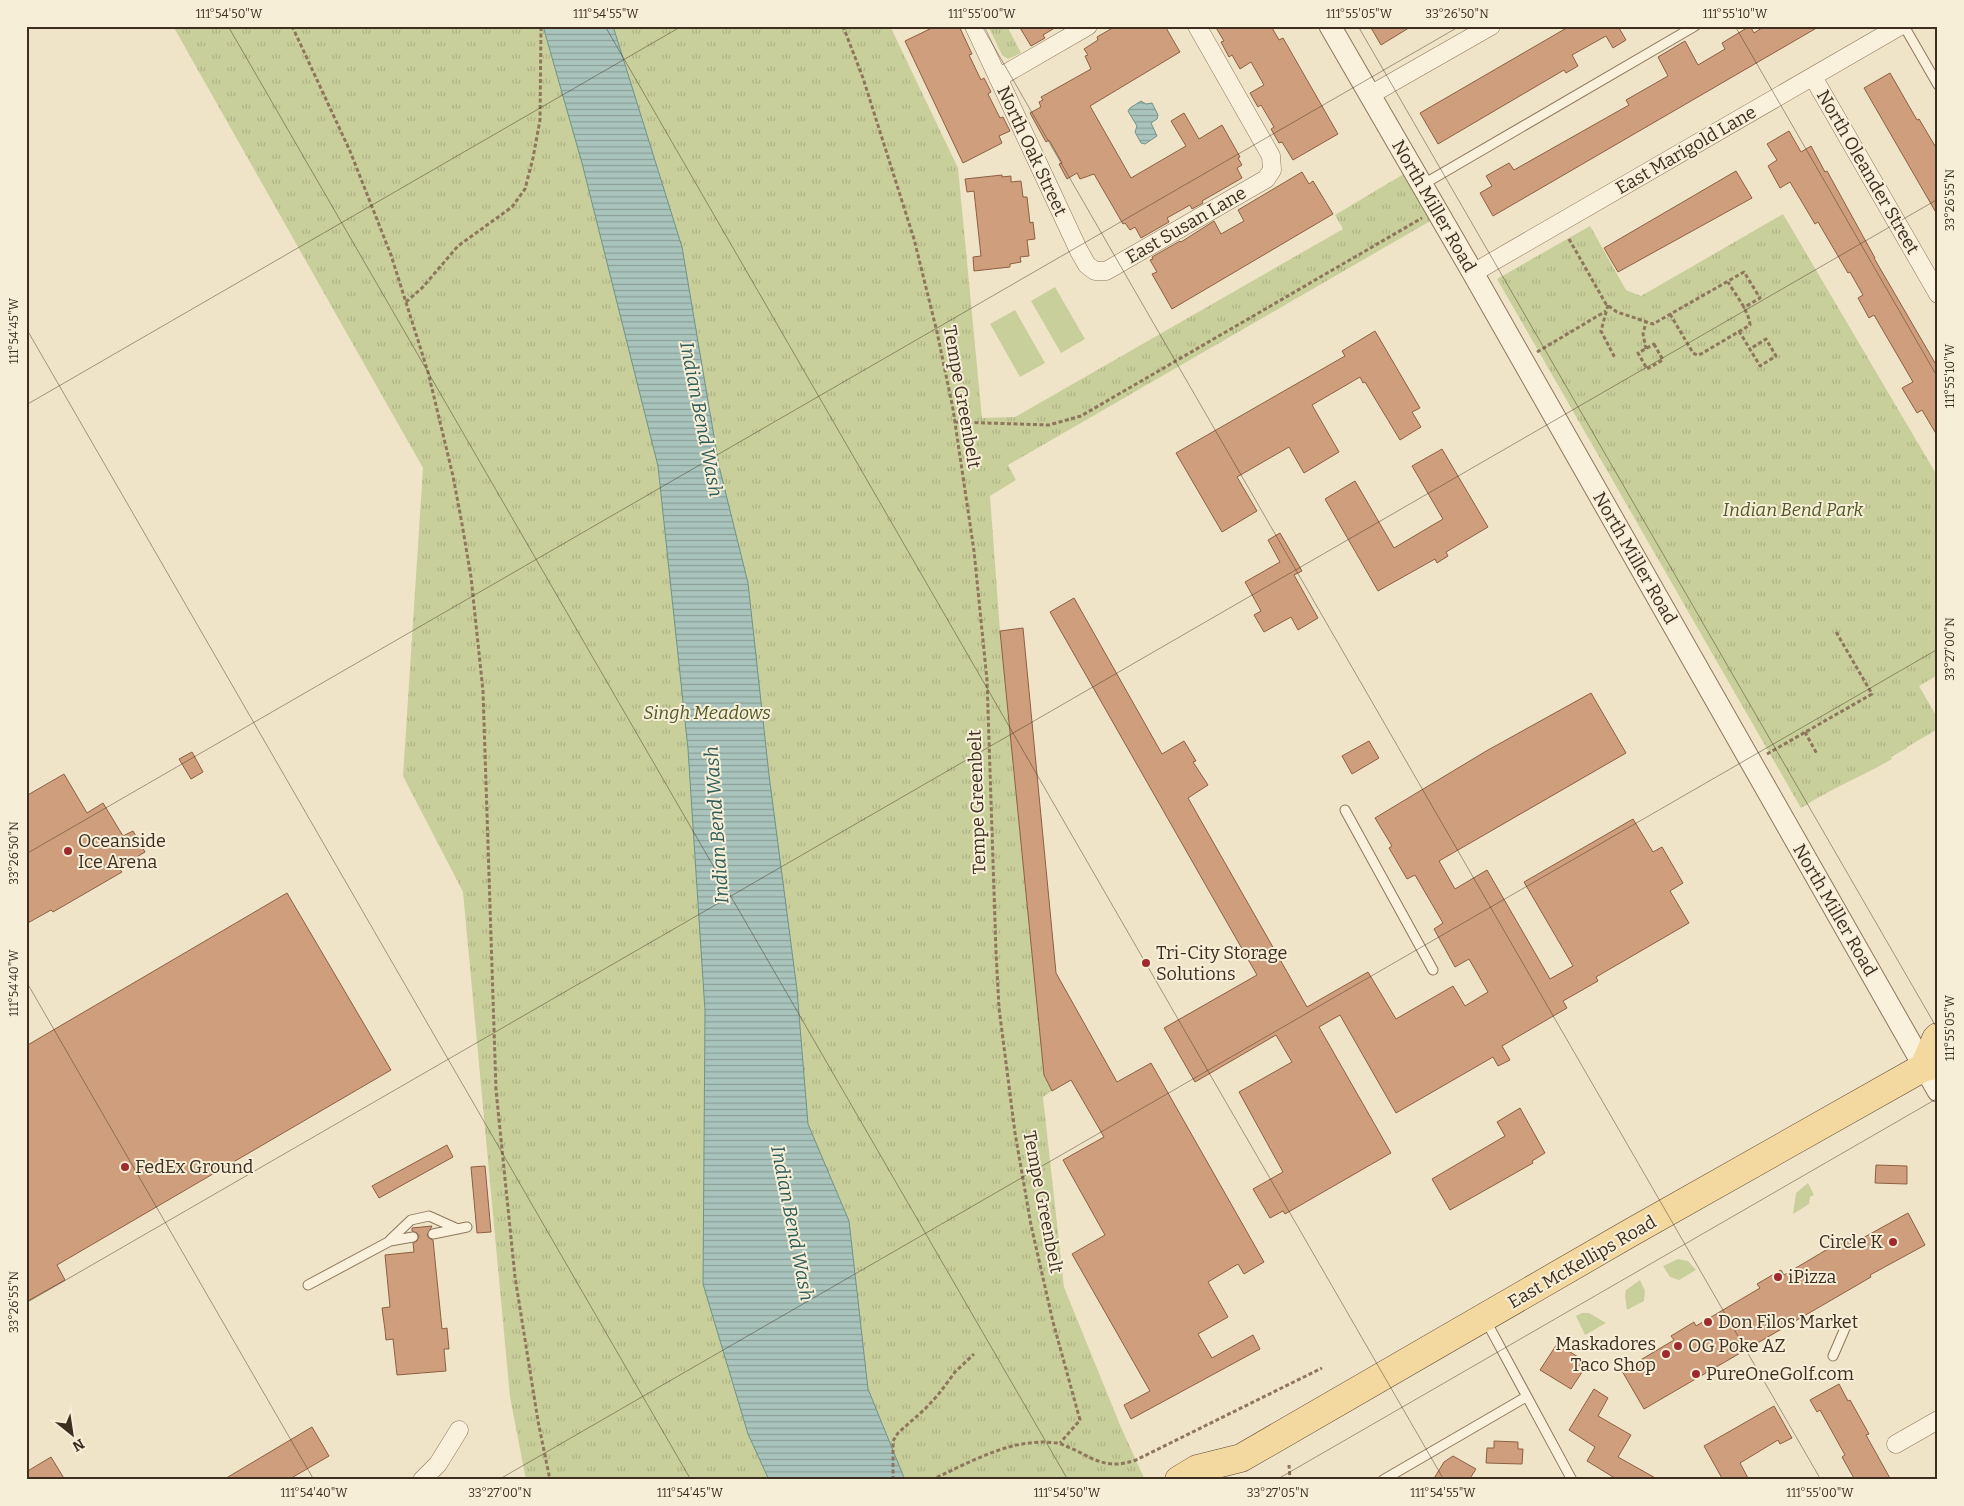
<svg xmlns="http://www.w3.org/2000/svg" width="1964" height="1506" viewBox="0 0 1964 1506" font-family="Bitter,serif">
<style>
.grass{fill:#c9cf9b}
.park{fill:url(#park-tufts)}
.water{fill:url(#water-rules);stroke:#6f938a}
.building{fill:#cf9f7d;stroke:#8d5f41}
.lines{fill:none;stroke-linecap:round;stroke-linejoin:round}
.service-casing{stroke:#8d765c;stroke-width:11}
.minor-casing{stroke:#8d765c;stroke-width:19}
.tertiary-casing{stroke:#8d765c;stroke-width:23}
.primary-casing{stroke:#5b4430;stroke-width:29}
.path{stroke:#8d765c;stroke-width:3;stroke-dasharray:4 2.5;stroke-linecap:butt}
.service{stroke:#faf1dc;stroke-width:9}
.minor{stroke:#faf1dc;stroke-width:18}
.tertiary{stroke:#faf1dc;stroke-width:21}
.primary{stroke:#f3d9a0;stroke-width:28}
.ticks{fill:none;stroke:#3d2e20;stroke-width:1;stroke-opacity:0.45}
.poi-dot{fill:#9e2a2b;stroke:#f7eed8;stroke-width:2}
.labels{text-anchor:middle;stroke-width:4;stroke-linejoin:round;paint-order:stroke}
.street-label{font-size:18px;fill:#3d2e20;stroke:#f7eed8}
.park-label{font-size:18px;font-style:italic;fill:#4d5a26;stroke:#f7eed8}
.poi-label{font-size:18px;fill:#3d2e20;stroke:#f7eed8;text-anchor:start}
.water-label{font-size:19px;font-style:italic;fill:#2f5d5a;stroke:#f7eed8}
.neatline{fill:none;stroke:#3d2e20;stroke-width:2}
.ticks-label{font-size:12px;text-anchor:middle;fill:#3d2e20}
</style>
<defs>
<pattern id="park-tufts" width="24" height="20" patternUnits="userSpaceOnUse" patternTransform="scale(1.25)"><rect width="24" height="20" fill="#c9cf9b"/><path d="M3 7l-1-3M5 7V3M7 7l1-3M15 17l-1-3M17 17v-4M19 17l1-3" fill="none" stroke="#aeb285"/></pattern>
<pattern id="water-rules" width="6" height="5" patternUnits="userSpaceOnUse" patternTransform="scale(1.25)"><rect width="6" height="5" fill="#a9c4bc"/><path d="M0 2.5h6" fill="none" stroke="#8ba098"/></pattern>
</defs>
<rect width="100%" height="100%" fill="#f0e4c8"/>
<path class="grass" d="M1055,287l30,52 -24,14 -30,-52z
M1015,310l30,53 -25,14 -30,-53z
M1808,1183l6,12 -4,2 -1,7 -16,10 3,-21z
M1678,1259l10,2 8,9 -17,10 -9,-3 -7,-11z
M1640,1280l5,11 -1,10 -17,9 -2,-14 1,-6z
M1582,1313h7l17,10 -21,12 -9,-19z"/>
<path class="park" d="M173,26h717l68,142 24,250 33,-1 328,-188 -8,-14 77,-46 27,47 -431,249 8,15 -26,16 10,135 44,444 8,16 -9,6 21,190 56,138 25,55h-619l-16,-83 -47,-505 -60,-116 20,-308z
M988,26h19l14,27 -13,6 -6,-4z
M1783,214l152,258 3,-1v204l-19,11 19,33v10l-31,18v1l-16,9 1,2c-31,18 -60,29 -91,49l-304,-529 93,-53 36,64 15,6z"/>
<path class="water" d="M543,26h70l69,221 37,219 29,117 21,192 28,215 11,134 41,97 19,168 37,91h-136l-21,-46 -45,-150 2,-273 -17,-262 -30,-283 -76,-303z
M1141,101l5,3 6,-1 6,12 -1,4 -6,4 6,13 -12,8 -4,-1 -6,-11 2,-6 -9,-15 2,-3z"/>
<path class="building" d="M936,26h23l13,28 -3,1 12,25 3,-2 7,14 -3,2 12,24 3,-1 7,14 -11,5 3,7 -39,20 -58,-122z
M1019,26h39l-15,9 2,3 -14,8z
M1116,26h49l15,26 -90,54 41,72 55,-32 -15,-25 13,-8 15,26 23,-14 18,32 -2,1 4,7 -5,3 5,10 -40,23 1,2 -11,6 -2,-4 -23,13 2,4 -28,16 -6,-11 -5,3 -5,-7 -2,1 -29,-50 -14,5 -3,-6 -10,6 -8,-15 3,-1 -13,-23 -3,2 -16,-29 11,-6 -2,-5 4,-2 -2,-3 50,-28 -6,-13 3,-1 -4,-6 14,-9 -1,-3z
M1215,26h56l8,14 4,-2 55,96 -45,26 -11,-18 -3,1 -8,-14 3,-2 -13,-22 -3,2 -8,-14 14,-8 -13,-23 -11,7 -8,-14 -3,2 -8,-15 3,-1z
M1370,26h42l-31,19z
M1570,26h52l-3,2 7,12 -13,8 -7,-12 -34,19 6,11 -12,7 -2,-3 -126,74 -18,-31z
M1750,26l4,7 11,-7h55l-327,190 -13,-23 12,-7 -6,-10 23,-13 5,7 115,-65 -3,-5 42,-24 -10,-19 27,-16 13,24 27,-16 -3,-6z
M1890,73l27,47 2,-1 19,32v65l-74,-128z
M1789,131l12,21 10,-6 14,26 2,-1 48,87h-1l64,110v69l-16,-27 -5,3 -15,-25 11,-6 -39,-67 -5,3 -11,-20 5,-3 -13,-23 -2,1 -30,-51 -3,2 -25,-42 -10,6 -12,-22 9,-6 -10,-16z
M1736,171l16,27 -134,74 -14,-24z
M1302,172l7,12 4,-3 20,33 -161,95 -20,-35 5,-2 -7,-12 3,-1 -1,-2 28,-16 1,1 33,-21 7,13 23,-13 -6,-11z
M1002,175v2l9,-1v6l10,-1 2,16h4l3,26 3,-1 2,17 -8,1 2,16 -9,1 1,5 -11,2v3l-36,4 -1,-14 8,-1 -7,-65 -7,1 -2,-13z
M1375,331l45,77 -8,4 9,15 -21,13 -35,-58 -2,1 -3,-6 -48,28 27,47 -35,21 -15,-26 -52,30 20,34 -35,21 -46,-79 169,-97 -3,-5z
M1442,449l46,78 -42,25 2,4 -11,7 -2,-4 -57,32 -53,-92 30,-18 39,67 49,-29 -31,-53z
M1280,533l22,38 -8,4 24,43 -20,12 -7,-13 -27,15 -10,-17 7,-4 -16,-29 35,-20 -12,-22z
M1074,598l88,156 22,-13 12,20 -3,1 15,23 -20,13 119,209 61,-35 28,47 57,-33 12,20 23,-14 -19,-33 -14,8 -21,-38 9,-6 -28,-48 -8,4 -18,-31 3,-2 -17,-28 113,-68 103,-57 35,60 -187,108 16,28 32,-19 63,109 23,-13 -49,-84 109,-63 20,33 9,-5 21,36 -13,8 19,32 -93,54 2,4 -35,20 4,7 -65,38 8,14 -12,6 -5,-9 -97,56 -56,-98 -21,12 72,126 -106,61 -2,-3 -13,7 -17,-29 30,-17 -44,-80 53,-30 -16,-27 -81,47 -31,-54 93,-53 -207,-363z
M1023,628l33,345 61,109 34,-19 113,199 -20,12 -6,-10 -30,18 20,35 -30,17 14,24 41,-23 7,14 -129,70 -7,-14 26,-14 -78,-137 33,-19 -42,-75 41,-23 -33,-57 -19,11 -8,-16 -44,-444z
M1369,741l10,17 -27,16 -10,-18z
M192,752l11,20 -12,7 -12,-20z
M64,774l23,39 16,-10 20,33 10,-5 12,21 -26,16 3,4 -69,40 -2,-2 -25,14v-128z
M287,893l104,177 -334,195 8,15 -39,22v-256z
M1520,1108l25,45 -13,8 1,2 -83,47 -18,-31 73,-43 -8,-14z
M447,1145l6,12 -74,41 -7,-12z
M1876,1165l31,1v18l-32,-1z
M485,1166l6,66 -14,1 -6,-66z
M1908,1213l17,32 -55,30 1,2 -227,132 -22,-38 52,-31 -3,-4 23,-14 2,4 64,-38 -3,-4 24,-14 3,5 64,-38 4,7z
M432,1226l-5,9 2,3 4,2 9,89 5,-1 2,21h-5l2,22 -49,4 -4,-36 -7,1 -1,-10 -3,-22 8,-1 -5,-52 29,-3 -1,-9 4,-2 2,-5 -2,-3 -5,-2v-3z
M1557,1344l31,19 -17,26 -31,-19z
M1839,1384l9,17 2,-1 19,34 -3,1 25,45h-36l-13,-23 3,-2 -25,-45 -3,2 -7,-12z
M1594,1389l14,9 -10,18 33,19 -13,22 41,23h-41l-31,-19 8,-14 -26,-17z
M1774,1406l18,32 -12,6 -2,-4 -38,23 9,17h-26l-19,-34z
M312,1427l17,29 -41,24h-65z
M1494,1441l24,1v7h5l-1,15 -36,-1 1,-15h7z
M1453,1456l23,13 -7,11h-36l11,-18z
M51,1457l14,23h-39v-8z"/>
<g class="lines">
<defs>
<path id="service" d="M1904,26l34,59
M1422,185l273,-159
M1345,810l88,160
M433,1234l34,-7
M390,1240l21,-20 18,-4 29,13
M308,1285l82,-44 23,-4
M1485,1319l87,161
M1833,1356l13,-30
M1383,1480l143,-83"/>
<path id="minor" d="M974,26l105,225 8,14 8,6h11l160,-92 6,-9 -1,-14 -74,-130
M1813,77l125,217
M998,78l90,-52
M1370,95l121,-69
M1473,273l427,-247
M1896,1444l42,-24
M422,1480l16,-16 21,-34"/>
<path id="tertiary" d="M1330,26l143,247 465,818"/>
<path id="primary" d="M1924,1067l12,-28 2,-2
M1179,1480l18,-11 44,-11 389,-225 294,-166 14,-2"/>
</defs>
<use href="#service" class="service-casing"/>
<use href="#minor" class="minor-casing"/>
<use href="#tertiary" class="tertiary-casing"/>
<use href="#primary" class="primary-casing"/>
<path class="path" d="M292,26l58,125 41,104 37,117 25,104 9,48 9,53 12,114 13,399 19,187 23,144 12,59
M843,26l20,52 51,161 23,93 16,77 21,142 13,129 9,272 3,56 16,125 16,92 22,97 27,98 -20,23
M1569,239l37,65 11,8 36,12 91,-52 16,26 -17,10
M406,302l16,-14 36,-42 54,-39 13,-18 8,-31 7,-38 1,-94
M1608,305l-7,26 14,27
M1670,314l23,39 4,2 4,-1 49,-29c-1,-14 -15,-31 -22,-43
M1739,331l21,35 16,-10 -10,-17 -16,10
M1654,344l9,16 -16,9 -9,-16z
M1646,349l-3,-15 3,-12
M1537,352l69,-41
M955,422l94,3 32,-9 341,-198
M1805,732l12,22
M1767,754l105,-60 -37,-64
M893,1480v-39l5,-8 27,-24 13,-14 17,-23 19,-18
M931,1480c40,-18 81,-43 126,-37 6,1 12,5 18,7 24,12 34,19 61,10l186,-92
M1287,1480l3,-2 -1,-13"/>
<use href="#service" class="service"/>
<use href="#minor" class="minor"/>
<use href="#tertiary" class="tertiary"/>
<use href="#primary" class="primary"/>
</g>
<path class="ticks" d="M228,26l840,1454M605,26l839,1454M982,26l839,1454M1358,26l580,1004M1735,26l203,352M26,328l665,1152M26,405l656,-379M26,854l1434,-828M26,981l288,499M26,1303l1912,-1104M498,1480l1440,-831M1276,1480l662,-382"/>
<g class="poi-dot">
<circle cx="68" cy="851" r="5"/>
<circle cx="1146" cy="963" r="5"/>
<circle cx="125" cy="1167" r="5"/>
<circle cx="1893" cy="1242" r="5"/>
<circle cx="1778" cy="1277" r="5"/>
<circle cx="1708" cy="1322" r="5"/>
<circle cx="1678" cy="1346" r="5"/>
<circle cx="1666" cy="1354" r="5"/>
<circle cx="1696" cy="1374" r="5"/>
</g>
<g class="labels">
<g class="street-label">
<text transform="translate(1686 150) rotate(-30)" y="6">East Marigold Lane</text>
<text transform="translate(1032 151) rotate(65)" y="6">North Oak Street</text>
<text transform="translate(1868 172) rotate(60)" y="6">North Oleander Street</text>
<text transform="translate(1434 206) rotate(60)" y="6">North Miller Road</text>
<text transform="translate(1186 225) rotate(-30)" y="6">East Susan Lane</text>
<text transform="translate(962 397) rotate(80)" y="6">Tempe Greenbelt</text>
<text transform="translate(1635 558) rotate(60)" y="6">North Miller Road</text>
<text transform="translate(977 802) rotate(-92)" y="6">Tempe Greenbelt</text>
<text transform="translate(1835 910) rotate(60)" y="6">North Miller Road</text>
<text transform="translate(1043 1202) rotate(79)" y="6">Tempe Greenbelt</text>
<text transform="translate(1582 1262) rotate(-30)" y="6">East McKellips Road</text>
</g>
<g class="park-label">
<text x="1793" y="516">Indian Bend Park</text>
<text x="707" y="719">Singh Meadows</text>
</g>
<g class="poi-label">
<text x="78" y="847">Oceanside<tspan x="78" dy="21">Ice Arena</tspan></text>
<text x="1156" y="959">Tri-City Storage<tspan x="1156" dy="21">Solutions</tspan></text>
<text x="135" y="1173">FedEx Ground</text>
<text x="1883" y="1248" text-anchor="end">Circle K</text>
<text x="1788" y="1283">iPizza</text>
<text x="1718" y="1328">Don Filos Market</text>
<text x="1656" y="1350" text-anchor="end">Maskadores<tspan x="1656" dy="21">Taco Shop</tspan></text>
<text x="1688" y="1352">OG Poke AZ</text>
<text x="1706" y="1380">PureOneGolf.com</text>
</g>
<g class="water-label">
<text transform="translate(702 419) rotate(79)" y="7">Indian Bend Wash</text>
<text transform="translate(716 825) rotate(-94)" y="7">Indian Bend Wash</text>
<text transform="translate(793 1223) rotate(79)" y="7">Indian Bend Wash</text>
</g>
</g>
<rect width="1964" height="1506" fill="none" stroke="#f7eed8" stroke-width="55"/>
<g transform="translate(72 1434) rotate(150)" stroke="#f7eed8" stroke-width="4" paint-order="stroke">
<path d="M0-4L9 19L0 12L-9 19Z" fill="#3d2e20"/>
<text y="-8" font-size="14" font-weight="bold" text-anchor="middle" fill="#3d2e20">N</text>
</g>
<rect x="28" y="28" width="1908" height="1450" class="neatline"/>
<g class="ticks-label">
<text x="229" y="18">111°54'50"W</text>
<text x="606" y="18">111°54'55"W</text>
<text x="982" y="18">111°55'00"W</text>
<text x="1359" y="18">111°55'05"W</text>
<text x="1457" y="18">33°26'50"N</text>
<text x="1735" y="18">111°55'10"W</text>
<text transform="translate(1950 200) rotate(-90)" y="4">33°26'55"N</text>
<text transform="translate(14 331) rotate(-90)" y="4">111°54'45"W</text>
<text transform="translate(1950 376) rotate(-90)" y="4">111°55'10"W</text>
<text transform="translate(1950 649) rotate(-90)" y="4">33°27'00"N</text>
<text transform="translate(14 853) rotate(-90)" y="4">33°26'50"N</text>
<text transform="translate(14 983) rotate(-90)" y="4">111°54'40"W</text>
<text transform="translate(1950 1028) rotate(-90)" y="4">111°55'05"W</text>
<text transform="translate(14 1302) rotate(-90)" y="4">33°26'55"N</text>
<text x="314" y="1497">111°54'40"W</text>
<text x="500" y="1497">33°27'00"N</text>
<text x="690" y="1497">111°54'45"W</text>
<text x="1067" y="1497">111°54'50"W</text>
<text x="1278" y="1497">33°27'05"N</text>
<text x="1443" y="1497">111°54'55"W</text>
<text x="1820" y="1497">111°55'00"W</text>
</g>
</svg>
